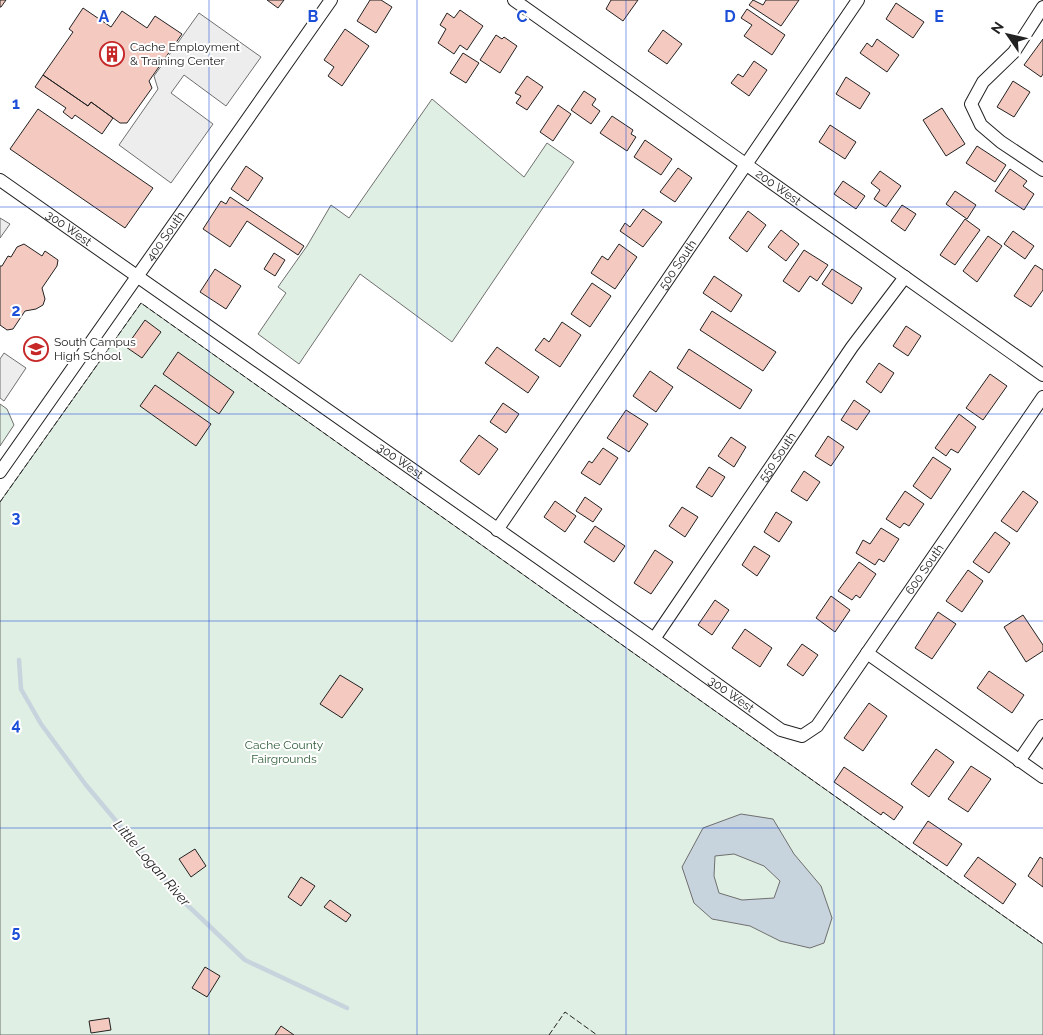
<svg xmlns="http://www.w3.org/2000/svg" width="1043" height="1035" viewBox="0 0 1043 1035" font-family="Raleway,sans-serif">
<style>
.green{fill:#e0efe3;stroke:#6f6f6f}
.parking{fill:#ededed;stroke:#6f6f6f}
.water{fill:#c7d3dd;stroke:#6f6f6f;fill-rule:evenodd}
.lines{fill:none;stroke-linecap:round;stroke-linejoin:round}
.stream{stroke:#c7d3dd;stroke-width:4.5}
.building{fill:#f3c9c0;stroke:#222}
.street-casing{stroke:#222;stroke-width:14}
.street{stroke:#fff;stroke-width:12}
.fence{stroke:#222;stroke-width:1;stroke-dasharray:6 2.5;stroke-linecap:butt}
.grid{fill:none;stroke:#1d4ed8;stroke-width:1;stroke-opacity:0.55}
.labels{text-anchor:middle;stroke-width:4;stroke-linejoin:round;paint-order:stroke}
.poi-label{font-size:12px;fill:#222;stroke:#fff;text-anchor:start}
.street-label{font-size:12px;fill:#222;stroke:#fff}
.park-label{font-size:12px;fill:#2f5e38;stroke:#fff}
.water-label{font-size:14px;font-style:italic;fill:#222;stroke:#fff}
.grid-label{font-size:16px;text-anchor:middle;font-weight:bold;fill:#1d4ed8;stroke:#fff;stroke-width:4;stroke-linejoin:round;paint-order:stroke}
</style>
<rect width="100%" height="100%" fill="#fff"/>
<path class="green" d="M432,99l92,78 23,-34 27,19 -122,180 -92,-68 -61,90 -41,-30 28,-41 -8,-6 29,-41 24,-41 18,13z
M141,303l902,641v91h-1043v-533z
M0,404l7,5 7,16 -14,21z"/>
<path class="parking" d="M199,13l62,44 -35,49 -42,-31 -13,18 42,31 -42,59 -52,-38 39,-56 -4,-13z
M0,218l10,6 -10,14z
M4,353l22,15 -22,33 -4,-3v-39z"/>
<path class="water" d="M741,814l32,5 21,35 27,32 11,32 -8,25 -14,5 -30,-7 -30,-15 -38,-7 -18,-16 -12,-36 21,-39zM734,854l30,12 16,15 -6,17 -32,2 -23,-7 -5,-17 1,-20z"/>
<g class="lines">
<path class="stream" d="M19,660l2,29 20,35 45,61 97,116 62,59 102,48"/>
</g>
<path class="building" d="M0,0h6l-5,7h-1z
M267,0h17l-6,8z
M370,0h11l11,7 -16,26 -19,-12z
M611,0h27l-15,21 -17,-12z
M753,0l10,5 3,-5h33l-18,26 -32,-21z
M896,3l28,19 -11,16 -27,-19z
M83,8l28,19 11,-16 25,17 8,-12 27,18 -33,47 3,7 -25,35h-7l-29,-21 -3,4 -45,-31 30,-43 -4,-3z
M747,9l38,26 -13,20 -28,-19 8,-11 -11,-7z
M460,10l23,16 -16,24 -7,-5 -6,9 -16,-11 8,-14 -6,-4 7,-12 7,5z
M345,29l24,17 -27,40 -14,-10 6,-9 -10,-7z
M663,30l19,14 -15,20 -19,-13z
M496,35l6,4 2,-2 13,9 -17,27 -20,-13z
M877,39l22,16 -12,17 -27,-19 7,-10 5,4z
M1043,39v35l-2,3 -17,-12z
M463,53l16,10 -13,20 -16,-10z
M754,61l13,9 -18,26 -18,-13 7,-9 5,3z
M43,75l45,31 3,-4 22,16 -11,16 -27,-19 -3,4 -9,-7 3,-4 -31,-21z
M527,76l16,11 -16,23 -11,-7 5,-7 -6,-3z
M846,77l24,16 -10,16 -24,-15z
M1013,81l17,11 -16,25 -17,-10z
M584,91l12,8 -4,6 8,6 -9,13 -20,-14z
M558,105l13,9 -18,27 -13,-9z
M942,108l23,36 -19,12 -23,-36z
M38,109l115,79 -28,40 -115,-79z
M612,116l21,14 -2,4 5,3 -9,14 -27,-18z
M830,125l26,17 -11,17 -26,-17z
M645,140l27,19 -11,16 -27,-18z
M977,146l29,19 -11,17 -29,-19z
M246,166l17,12 -15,23 -17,-12z
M678,168l14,10 -17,24 -15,-10z
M1010,169l17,12 -4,5 11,8 -10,16 -29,-19z
M880,171l21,15 -15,21 -12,-8 6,-9 -9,-7z
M843,181l22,15 -9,13 -22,-15z
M955,191l21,14 -9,14 -21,-15z
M230,197l74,49 -6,9 -51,-34 -17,26 -27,-18 18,-28 5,3z
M902,205l14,9 -11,17 -14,-10z
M643,209l19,13 -19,25 -23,-16 5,-8 5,4z
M748,211l18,14 -19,27 -18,-14z
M965,219l15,11 -25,35 -15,-10z
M781,230l18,14 -13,17 -18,-14z
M1013,231l21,15 -9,13 -21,-15z
M988,236l14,10 -25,36 -14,-11z
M24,244l18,12 3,-5 13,9 -1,6 -15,22 3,11 -2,6 -7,4 -11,2 -12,18 -6,1 -7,-5v-59h2l6,-10 3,1 6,-10z
M619,244l18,13 -22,32 -24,-16 11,-17 6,4z
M804,250l24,15 -11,16 -7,-5 -11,16 -16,-11z
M274,253l11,7 -10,16 -11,-7z
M1035,265l8,5v20l-12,17 -17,-11z
M215,269l26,17 -15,23 -26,-17z
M832,269l30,19 -10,16 -30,-20z
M714,276l28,19 -11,17 -28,-19z
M592,283l19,13 -21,31 -19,-13z
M712,311l64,41 -13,19 -63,-41z
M145,320l16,12 -19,26 -16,-11z
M562,322l19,13 -21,32 -25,-17 9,-12 5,4z
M906,326l15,10 -13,20 -15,-10z
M497,347l42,30 -11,16 -43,-30z
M689,349l63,41 -12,19 -63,-41z
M178,352l56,40 -15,22 -56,-40z
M879,363l15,10 -13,20 -15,-11z
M650,371l23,16 -17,25 -23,-16z
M990,374l17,12 -24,34 -17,-12z
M155,385l56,39 -15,22 -56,-40z
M854,400l16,11 -13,19 -16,-10z
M503,403l16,11 -13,19 -16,-11z
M626,410l22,14 -19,28 -22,-14z
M959,414l17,13 -18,26 -7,-4 -5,7 -11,-8z
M479,435l19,14 -19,26 -19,-14z
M828,436l16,11 -13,19 -16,-10z
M731,437l15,10 -12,20 -16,-11z
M603,448l15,10 -18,27 -19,-12 8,-12 3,2z
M933,457l18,12 -20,30 -18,-13z
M709,467l16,10 -13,20 -16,-10z
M804,471l16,11 -13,19 -16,-10z
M905,491l19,13 -15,22 -5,-3 -4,5 -14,-9z
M1023,491l15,11 -21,30 -16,-11z
M585,497l17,12 -9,13 -17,-11z
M555,501l21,15 -11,16 -21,-15z
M682,507l16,10 -13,20 -16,-11z
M776,512l16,10 -13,20 -15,-10z
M595,526l30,20 -11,16 -30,-20z
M881,528l18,11 -15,23 -5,-3 -4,6 -19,-12 7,-13 7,4z
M995,532l15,11 -21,30 -16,-11z
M754,546l16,10 -13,20 -15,-11z
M655,550l18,12 -22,32 -17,-11z
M859,562l17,12 -16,24 -4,-3 -4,5 -14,-9z
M968,570l15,11 -21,31 -16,-11z
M831,596l19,14 -15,22 -19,-14z
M715,600l14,10 -17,25 -14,-10z
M938,612l18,12 -24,35 -17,-11z
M1023,615l20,30v6l-17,11 -22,-35z
M745,629l27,19 -12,19 -28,-19z
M802,644l16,11 -15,21 -16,-11z
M989,671l35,24 -12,18 -35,-25z
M340,675l23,14 -21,29 -22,-14z
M869,703l18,13 -24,35 -19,-13z
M936,749l18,13 -25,35 -18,-13z
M971,766l20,13 -23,33 -20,-13z
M844,767l59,40 -9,13 -11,-8 -2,3 -47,-33z
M928,821l34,23 -15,22 -34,-23z
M195,849l11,17 -15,11 -12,-18z
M978,857l38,27 -13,20 -39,-28z
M1040,857l3,2v28l-15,-11z
M301,877l14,9 -14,20 -13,-9z
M330,900l21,15 -5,7 -22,-15z
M205,967l15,9 -13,21 -15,-9z
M109,1018l2,12 -20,3 -2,-12z
M281,1026l13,9h-19z"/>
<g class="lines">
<defs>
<g id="street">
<path id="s1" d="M514,0l529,375"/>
<path d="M1043,7l-29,45 -31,30 -12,22 10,21 20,17 42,28"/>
<path id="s2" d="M0,180l654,459 127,91 21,6 15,-10 226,-329"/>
<path id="s3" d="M0,472l331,-472"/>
<path id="s4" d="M497,530l361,-530"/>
<path id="s5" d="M654,639l198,-292 53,-70"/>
<path d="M867,653l176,124"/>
<path d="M1019,761l24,-35"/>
</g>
</defs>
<use href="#street" class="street-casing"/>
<use href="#street" class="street"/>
<path class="fence" d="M0,502l141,-199 902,641
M549,1035l16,-23 32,23"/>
</g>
<path class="grid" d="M209,0v1035M417,0v1035M626,0v1035M834,0v1035M0,207h1043M0,414h1043M0,621h1043M0,828h1043"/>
<defs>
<symbol id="building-ring" viewBox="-11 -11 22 22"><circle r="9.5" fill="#fff" stroke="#c62828" stroke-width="1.5"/><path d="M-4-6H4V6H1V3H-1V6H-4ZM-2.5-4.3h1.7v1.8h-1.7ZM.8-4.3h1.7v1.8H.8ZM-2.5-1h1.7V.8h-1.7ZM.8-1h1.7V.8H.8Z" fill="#c62828"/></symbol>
<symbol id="school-ring" viewBox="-11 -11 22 22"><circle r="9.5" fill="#fff" stroke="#c62828" stroke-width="1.5"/><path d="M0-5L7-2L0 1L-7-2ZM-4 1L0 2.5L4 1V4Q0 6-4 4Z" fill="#c62828"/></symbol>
</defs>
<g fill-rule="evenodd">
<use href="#building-ring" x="98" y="40" width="28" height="28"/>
<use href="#school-ring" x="22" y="335" width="28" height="28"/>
</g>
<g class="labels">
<g class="poi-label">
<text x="130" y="51">Cache Employment<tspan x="130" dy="14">&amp; Training Center</tspan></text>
<text x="54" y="346">South Campus<tspan x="54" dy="14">High School</tspan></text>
</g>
<g class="street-label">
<text dy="4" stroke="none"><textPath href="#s1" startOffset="324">200 West</textPath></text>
<text dy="4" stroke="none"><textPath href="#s2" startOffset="84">300 West</textPath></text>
<text dy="4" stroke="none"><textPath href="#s3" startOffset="288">400 South</textPath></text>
<text dy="4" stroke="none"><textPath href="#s4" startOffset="321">500 South</textPath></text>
<text dy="4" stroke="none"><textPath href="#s5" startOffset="220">550 South</textPath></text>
<text dy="4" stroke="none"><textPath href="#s2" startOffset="489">300 West</textPath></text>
<text dy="4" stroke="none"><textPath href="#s2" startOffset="1185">600 South</textPath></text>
<text dy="4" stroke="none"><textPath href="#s2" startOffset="894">300 West</textPath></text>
</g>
<g class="park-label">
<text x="284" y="749">Cache County<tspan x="284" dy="14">Fairgrounds</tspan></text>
</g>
<g class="water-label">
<text transform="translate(152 863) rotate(49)" y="5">Little Logan River</text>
</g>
</g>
<g class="grid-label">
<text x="104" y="22">A</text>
<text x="313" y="22">B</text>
<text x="522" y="22">C</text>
<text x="730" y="22">D</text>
<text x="939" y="22">E</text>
<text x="16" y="109">1</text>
<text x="16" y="316">2</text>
<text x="16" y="523">3</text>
<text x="16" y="730">4</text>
<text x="16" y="937">5</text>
</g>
<g transform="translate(1008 35) rotate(304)" stroke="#ffffff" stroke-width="4" paint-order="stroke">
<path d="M0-4L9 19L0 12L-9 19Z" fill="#222222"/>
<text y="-8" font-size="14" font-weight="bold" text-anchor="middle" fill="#222222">N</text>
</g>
</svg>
